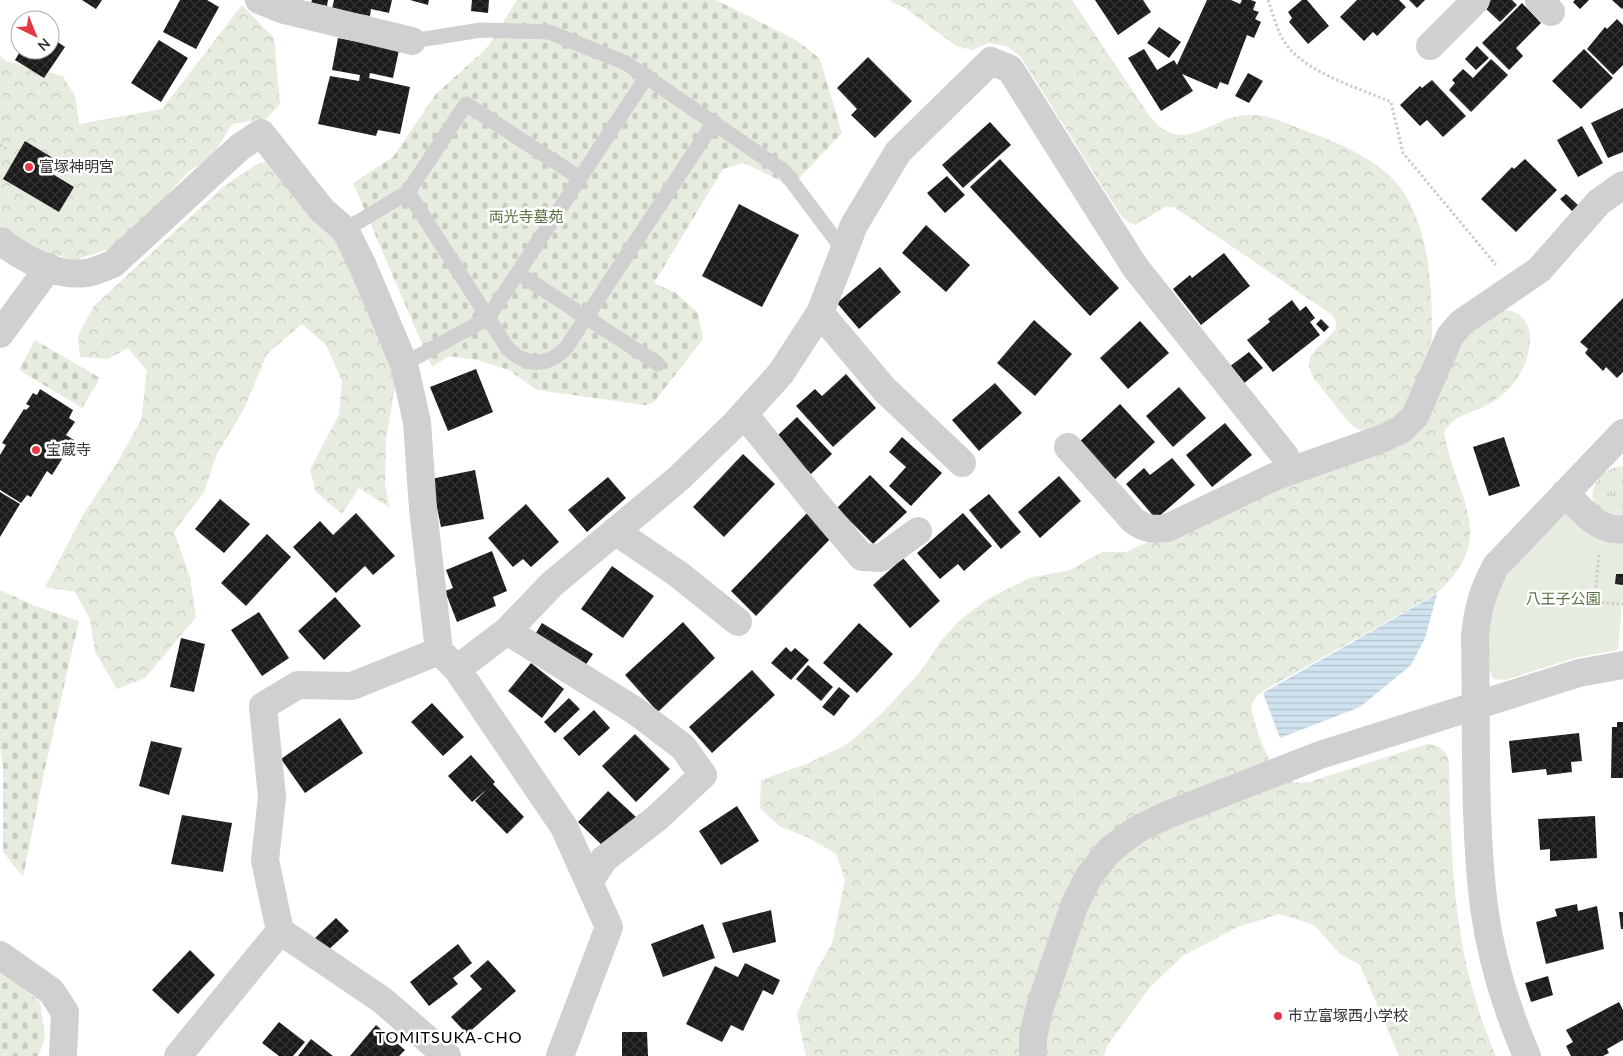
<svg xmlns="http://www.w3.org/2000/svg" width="1623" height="1056" viewBox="0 0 1623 1056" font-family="Lato,'Noto Sans JP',sans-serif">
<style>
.grass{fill:url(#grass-tufts)}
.forest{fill:url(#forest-crowns)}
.cemetery{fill:url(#cemetery-stones)}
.green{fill:#e6ecdf}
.water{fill:url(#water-rules)}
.building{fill:url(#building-cross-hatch)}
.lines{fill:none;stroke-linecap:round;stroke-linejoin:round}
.path{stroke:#cdcdcd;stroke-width:3;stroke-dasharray:2.5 2.5;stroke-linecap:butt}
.lane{stroke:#d0d0d0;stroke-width:15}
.street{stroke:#d0d0d0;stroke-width:28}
.poi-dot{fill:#e63946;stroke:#fff;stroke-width:2}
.labels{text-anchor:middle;stroke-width:5;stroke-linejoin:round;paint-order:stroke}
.poi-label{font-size:15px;fill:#333;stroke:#fff;text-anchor:start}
.park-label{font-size:15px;fill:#56703f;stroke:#fff}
.neighbourhood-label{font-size:16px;letter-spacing:1px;fill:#000;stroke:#fff}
</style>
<defs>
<pattern id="grass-tufts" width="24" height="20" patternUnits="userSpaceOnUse" patternTransform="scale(1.25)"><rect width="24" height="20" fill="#e6ecdf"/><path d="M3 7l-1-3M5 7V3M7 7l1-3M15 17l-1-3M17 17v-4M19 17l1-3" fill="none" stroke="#c6cbc0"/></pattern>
<pattern id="forest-crowns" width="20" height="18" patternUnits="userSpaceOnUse" patternTransform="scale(1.25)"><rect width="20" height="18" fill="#e6ecdf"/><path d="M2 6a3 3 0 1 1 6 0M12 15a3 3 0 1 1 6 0" fill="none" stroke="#c6cbc0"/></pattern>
<pattern id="cemetery-stones" width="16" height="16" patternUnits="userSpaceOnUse" patternTransform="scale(1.25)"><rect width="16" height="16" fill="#e6ecdf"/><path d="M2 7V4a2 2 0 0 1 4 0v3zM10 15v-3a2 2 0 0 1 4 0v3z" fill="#c6cbc0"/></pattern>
<pattern id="water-rules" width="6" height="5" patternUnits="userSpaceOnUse" patternTransform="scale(1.25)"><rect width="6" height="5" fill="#cfe2ee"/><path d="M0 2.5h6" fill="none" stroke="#b2c2cd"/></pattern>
<pattern id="building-cross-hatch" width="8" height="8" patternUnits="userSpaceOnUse" patternTransform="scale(1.25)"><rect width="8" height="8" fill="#1a1a1a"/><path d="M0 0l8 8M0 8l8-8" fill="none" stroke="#333"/></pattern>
</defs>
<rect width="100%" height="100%" fill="#fff"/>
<path class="grass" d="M1619,466l4,1v51c-6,-2 -18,-3 -23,-7 -19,-17 1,-41 19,-45z"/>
<path class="forest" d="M888,0h184l79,118c34,39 58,-1 96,-3 21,-2 43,10 62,17 29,10 71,29 90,54 30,40 33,98 33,146 0,15 -14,70 -25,79 -10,9 -28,15 -40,21l-12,-4 -9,-9 -33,-42 -4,-11 1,-10 26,-27v-8l-5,-7 -157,-107h-9l-29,18 -8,-3 -7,-6 -101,-160 -14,-10 -18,-3 -16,7 -16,-4 -51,-38z
M242,5l32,33 6,66 -14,15 -34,5 -20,33 -24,15 -66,73 -47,15 -50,-13 -25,-21v-170l6,5 57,15 12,20 4,28 83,-15z
M284,154l28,22 85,198 -11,66 -1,45 5,23 -31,-20 -17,26 -26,-22 -6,-22 29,-56 3,-33 -16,-36 -24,-21 -35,30 -23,55 -27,45 -13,38 -30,40 16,45 6,40 -51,61 -28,11 -22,-37 -5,-33 -15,-27 -30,-5 38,-72 34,-52 24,-43 6,-49 -19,-23 -20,11 -28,-2 -2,-22 16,-29 130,-120 32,-21z
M1499,310c12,0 22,2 28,14 5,11 3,22 0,34 -6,20 -22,39 -42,48 -18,9 -28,7 -41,26 11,66 57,104 -8,162l-173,97 -8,7 -4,8c4,21 19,72 43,76 4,1 10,0 15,0l118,-38c12,1 18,5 22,16 2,107 4,196 47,296h-97l-39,-91 -21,-12 -25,-28 -35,-11 -41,13 -54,28 -34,32 -43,59 -3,10h-298l-9,-42 19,-43 16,-27 13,-64 -9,-26 -27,-16 -30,-12 -19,-18 1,-28 45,-16 42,-20 33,-30 40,-43 20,-30 18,-20 27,-21 43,-22 41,-8 32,-18h24l153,-68 109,-38 69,-105z"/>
<path class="cemetery" d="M517,0h199l80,40 24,19 22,74 -52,55 -13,-9 -33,-16 -21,6 -69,114 22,10 22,20 5,26 -49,63 -9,3 -108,-15 -28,-20 -32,-10 -28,-4 -17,11 -79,-184 40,-26 43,-63 52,-47z
M35,340l65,38 -18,30 -63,-38z
M0,590l35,16 44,15 -34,147 -22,109 -20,-25v-85l-3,-20z
M0,970l40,32 5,37 -7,17h-38z"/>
<path class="green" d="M1567,514l56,27v53l-5,56 -43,8 -70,22 -11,-1c-7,-8 -5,-19 -5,-30 -2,-67 31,-89 73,-134z"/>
<path class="water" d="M1437,594l-12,44 -14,27 -51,42 -80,31 -17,-45z"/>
<path class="building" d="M82,0h20l-6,9z
M180,0h27l12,7 -23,42 -33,-17z
M312,0h16l-1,6 -16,-3z
M334,0h58l-3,13 -18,-4 -1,7 -38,-7z
M410,0h19l-1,5z
M472,0h17l-1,13 -17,-2z
M1095,0h48l8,12 -33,23z
M1207,0h24l9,4 2,-4h9l5,2 -3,8 6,2 -4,7 6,3 -7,16 -7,-3 -19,50 -8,-3 -3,7 -35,-15 11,17 -32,20 -33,-53 16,-9 13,21 17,-10 3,5z
M1302,0h5l22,26 -21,18 -19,-22 3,-4 -4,-6z
M1357,0h42l7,7 -29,29 -4,-4 -9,9 -24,-24z
M1409,0h16l-8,8z
M1491,0h21l5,5 -17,17 -16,-15z
M1575,0h14l-9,9 -7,-7z
M1612,0h11v8l-1,1z
M1522,3l19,20 -25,25 7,8 -14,14 -27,-27z
M1617,19l6,6v40l-10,10 -26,-26 18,-22 2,2z
M1159,27l22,15 -12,16 -22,-15z
M50,37l15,10 -21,31 -29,-18 6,-10h29z
M338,38l61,12 -6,28 -23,-5 -1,5 41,9 -10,47 -22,-4 -2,6 -58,-12 12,-48 29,5 1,-6 -28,-5z
M159,40l29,18 -27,44 -30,-19z
M1477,46l12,12 -13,12 -11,-11z
M1584,49l29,29 -32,31 -29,-28z
M868,57l44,44 -37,37 -24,-23 6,-6 -20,-21z
M1491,59l17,16 -37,37 -22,-22 6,-7 -3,-3 11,-11 10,9z
M1248,73l15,8 -14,22 -14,-7z
M1432,80l34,36 -23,21 -16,-17 -7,6 -20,-21 20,-19 2,2z
M1623,108v44l-15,6 -17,-35z
M990,122l21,23 -48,43 -21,-23z
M1582,126l21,37 -25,14 -21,-37z
M25,141l33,20 -7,12 23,14 -15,25 -56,-33z
M1000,159l119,129 -29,28 -120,-129z
M1525,159l32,31 -41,42 -35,-33 31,-32 2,2z
M947,176l18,19 -20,18 -18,-20z
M1566,194l12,11 -6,6 -12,-12z
M739,204l60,31 -37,72 -60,-31z
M926,225l44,40 -24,27 -44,-39z
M1224,253l26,33 -49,39 -28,-36 17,-14 2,3z
M880,267l21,25 -42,37 -22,-26z
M1623,298v74l-6,6 -11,-11 -3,4 -18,-18 3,-4 -8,-7z
M1292,300l8,11 6,-5 9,12 -5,4 10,13 -47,37 -26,-32 23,-18 -2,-3z
M1321,319l8,8 -5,5 -8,-8z
M1034,320l38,34 -37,42 -38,-33z
M1140,321l29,32 -41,36 -28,-31z
M1249,352l14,16 -20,16 -14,-17z
M476,369l17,43 -45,19 -18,-44z
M846,374l30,34 -43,39 -37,-41 19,-17 7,7z
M995,383l27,30 -43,38 -27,-31z
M1179,387l27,31 -33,29 -27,-31z
M40,389l33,21 -4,8 6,4 -9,13 8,5 -22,35 -5,-4 -16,26 -4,-2 -6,8 -21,-13v-35l6,-10 -4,-2 22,-34 2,1 4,-4 -4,-2 7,-11 4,2z
M1120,404l35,38 -43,40 -35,-38z
M797,417l35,37 -21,20 -35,-37z
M1225,423l27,32 -40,32 -26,-32z
M902,437l40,36 -31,33 -22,-20 17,-19 -17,-15z
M1504,437l16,49 -31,10 -16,-49z
M743,454l32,30 -51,53 -31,-30z
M1172,458l23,27 -39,34 -30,-35 18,-16 6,7z
M475,470l9,49 -43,8 -10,-48z
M870,475l37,37 -34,32 -36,-36z
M1059,476l22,25 -41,37 -22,-26z
M608,477l18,21 -39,34 -19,-22z
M0,492l20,12 -20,33z
M989,494l32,38 -20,17 -32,-39z
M220,499l30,25 -26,29 -29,-24z
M526,504l33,38 -28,25 -8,-8 -10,8 -25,-29z
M356,513l39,43 -22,19 -8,-9 -29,27 -43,-46 27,-26 13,14z
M807,513l25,24 -76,79 -25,-25z
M963,513l29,33 -28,25 -6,-7 -18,15 -23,-26z
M267,534l24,23 -45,49 -25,-23z
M492,551l15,40 -14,6 3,9 -39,16 -12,-31 8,-3 -7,-18z
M903,558l37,43 -30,27 -37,-43z
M612,566l42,30 -31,42 -42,-29z
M1616,574h7v11l-8,-1z
M335,597l26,29 -37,34 -26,-29z
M259,612l30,46 -27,18 -31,-46z
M683,622l32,36 -57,54 -33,-37z
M542,623l51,31 -12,18 -50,-31z
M859,623l34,31 -36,39 -34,-30z
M181,638l24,6 -11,48 -24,-5z
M786,647l5,5 4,-4 14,12 -18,20 -20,-17z
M531,663l33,26 -22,29 -34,-27z
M808,665l25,22 -12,14 -25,-22z
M752,670l23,25 -63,58 -23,-26z
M839,687l11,9 -16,20 -12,-9z
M569,698l11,11 -25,24 -11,-11z
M432,703l32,34 -21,19 -32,-34z
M594,710l16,18 -31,28 -16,-18z
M340,718l23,35 -58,40 -24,-34z
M1617,722h6v56h-12l1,-51h5z
M1579,733l3,28 -11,1 1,10 -25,3 -1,-6 -34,4 -3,-32z
M635,734l35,35 -34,33 -34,-36z
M151,741l31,7 -13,47 -30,-9z
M471,755l24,27 -2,2 31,33 -17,17 -32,-33 12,-12 -15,13 -24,-26z
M608,791l28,26 -31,31 -27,-26z
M737,806l22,35 -38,24 -22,-34z
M182,815l50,8 -9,49 -52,-8z
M1595,816l2,42 -47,3v-12l-10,1 -2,-31z
M1577,904l1,7 19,-5 7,43 -58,15 -10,-42 21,-6 -2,-7z
M771,910l5,32 -43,11 -11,-30z
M1619,912h4v17h-2z
M336,918l13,13 -22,20 -12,-13z
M703,924l12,34 -52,19 -12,-33z
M458,944l14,19 -19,15 5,6 -29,22 -19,-24z
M190,950l25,25 -37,39 -26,-24z
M488,960l28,31 -49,43 -16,-17 31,-28 -12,-13z
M745,963l35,17 -7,15 -10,-5 -20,41 -12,-6 -9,17 -36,-18 29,-58 23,11z
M1548,976l5,19 -22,7 -6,-19z
M1619,1002l4,8v30l-16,9 2,4 -6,3h-32l-5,-10 7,-4 -7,-12z
M279,1022l26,20 -12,14h-14l-17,-13z
M376,1025l29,25 -6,6h-49z
M622,1032h25l1,24h-26z
M311,1039l22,17h-35z"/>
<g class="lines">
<path class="path" d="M1268,0c4,12 8,25 13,36 17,35 76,51 110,66l12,51 93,112
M0,145l8,5
M1599,555l-5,47 29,2"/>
<path class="lane" d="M412,41l69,-11 68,2 77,31 158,108 60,80
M408,192l100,157c19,18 39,18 58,-1l148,-226
M345,230l63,-38 58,-88 114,74
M518,273l140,91
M404,364l84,-46 159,-242"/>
<path class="street" d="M259,0l25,10 128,31
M1539,0l12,12
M1430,46l46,-46
M0,241c23,17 56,36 86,32 9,-1 18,-6 27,-9l127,-117 21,-14 61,77 23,20 17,34 42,100 13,58 6,87 16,142 18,18 107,158 45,100 -49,129
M820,313l64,76 78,74
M0,334l49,-67
M744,414l71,88 47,55 19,1 37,-27
M1068,447l65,73c12,9 20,10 34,8l109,-52 108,-38 18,-9 13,-13 35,-80 11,-13 78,-53 60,-68 24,-17
M1565,493c15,15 34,40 58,36
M615,531l63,43 60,48
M507,631l127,79 49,37 20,28 -46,43 -53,41 -15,23
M457,669l50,-38 45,-47 126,-105 57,-55 46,-51 39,-60 34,-88 44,-73 93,-91 19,8 125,198 150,189 5,15
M280,931l-15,-71 7,-63 -9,-91 35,-21 54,1 87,-35
M0,955l51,36 14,21 -2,44
M178,1056l102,-125 102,69 65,56
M1033,1056v-19l6,-27 35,-104 15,-30 21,-26 26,-20 31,-15 153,-60 259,-82 44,-8
M1527,1056c-21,-48 -36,-98 -43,-149 -11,-89 -7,-181 -9,-270 2,-27 8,-47 21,-71l127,-133"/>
</g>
<g class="poi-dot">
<circle cx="29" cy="167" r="5"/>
<circle cx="36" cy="450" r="5"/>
<circle cx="1278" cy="1016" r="5"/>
</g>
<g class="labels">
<g class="poi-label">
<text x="39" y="172">富塚神明宮</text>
<text x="46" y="455">宝蔵寺</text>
<text x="1288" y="1021">市立富塚西小学校</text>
</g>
<g class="park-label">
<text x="526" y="222">両光寺墓苑</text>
<text x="1563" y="604">八王子公園</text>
</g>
<g class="neighbourhood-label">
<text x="449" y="1043">TOMITSUKA-CHO</text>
</g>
</g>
<g transform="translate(35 35) rotate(137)"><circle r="24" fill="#ffffff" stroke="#adadad"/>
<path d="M0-4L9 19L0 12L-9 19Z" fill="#e63946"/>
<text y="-8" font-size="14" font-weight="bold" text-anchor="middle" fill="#333333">N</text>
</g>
</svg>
